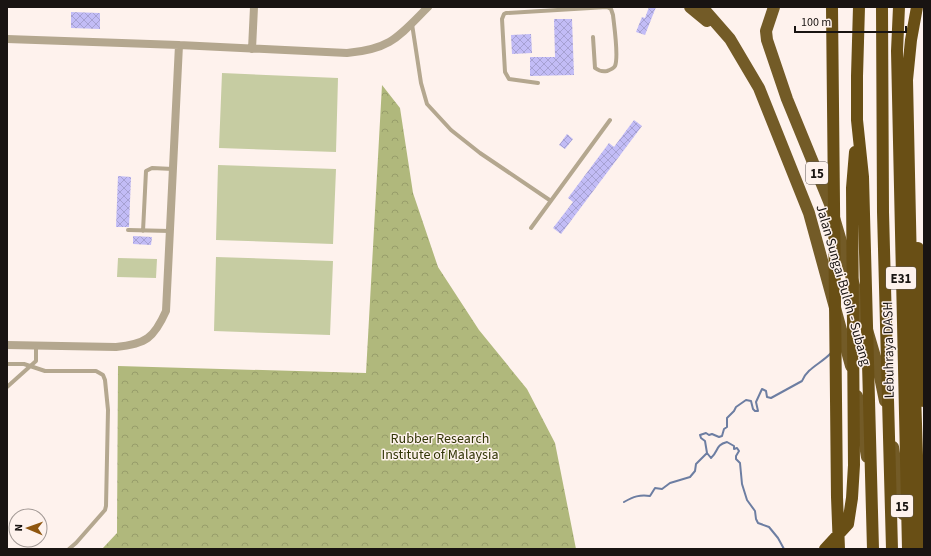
<svg xmlns="http://www.w3.org/2000/svg" width="931" height="556" viewBox="0 0 931 556" font-family="'Source Sans 3',sans-serif">
<style>
.forest{fill:url(#forest-crowns)}
.pitch{fill:#c6cca2}
.lines{fill:none;stroke-linecap:round;stroke-linejoin:round}
.stream{stroke:#6d7ea2;stroke-width:2}
.building{fill:url(#building-cross-hatch)}
.service{stroke:#b4a78f;stroke-width:4}
.minor{stroke:#b4a78f;stroke-width:8}
.trunk{stroke:#735b27;stroke-width:12}
.motorway{stroke:#694f15;stroke-width:12}
.labels{text-anchor:middle;stroke-width:3;stroke-linejoin:round;paint-order:stroke}
.shield{fill:#fef2ed;stroke:#5e5754;stroke-width:1}
.shield-label{font-size:13px;font-weight:bold;fill:#191412}
.street-label{font-size:14px;fill:#191412;stroke:#fef2ed}
.park-label{font-size:14px;fill:#313505;stroke:#fef2ed}
</style>
<defs>
<pattern id="forest-crowns" width="20" height="18" patternUnits="userSpaceOnUse"><rect width="20" height="18" fill="#b0b87c"/><path d="M2 6a3 3 0 1 1 6 0M12 15a3 3 0 1 1 6 0" fill="none" stroke="#979d6a"/></pattern>
<pattern id="building-cross-hatch" width="8" height="8" patternUnits="userSpaceOnUse"><rect width="8" height="8" fill="#c2bcf6"/><path d="M0 0l8 8M0 8l8-8" fill="none" stroke="#a6a1d2"/></pattern>
</defs>
<rect width="100%" height="100%" fill="#fef2ed"/>
<path class="forest" d="M382,85l18,23 13,85 25,74 41,63 48,59 28,54 21,106h-474l15,-16 1,-167 248,7z"/>
<path class="pitch" d="M222,73l116,5 -2,74 -117,-4z
M218,165l118,4 -3,75 -117,-4z
M216,257l117,4 -3,74 -116,-4z
M118,258l39,1 -1,19 -39,-1z"/>
<g class="lines">
<path class="stream" d="M624,502c9,-5 16,-8 26,-6l5,-8 7,1 8,-6 20,-6 5,-6 1,-7 11,-11
M784,549l-6,-11 -9,-11 -11,-4 -2,-4 -1,-8 -8,-11 -5,-16 -2,-21 -4,-4v-3l3,-5 -2,-3 -3,1v-3l-7,-4c-12,3 -8,9 -16,16l-4,-5 -2,-12 -4,-3 -1,-3 6,-2 3,2 3,-1 7,3 3,-1 2,-7 3,-2v-9l7,-7 2,-4 10,-7 5,1 2,8 2,2h3l-2,-9 6,-13 4,2 1,6 4,1 31,-17c5,-13 20,-18 29,-28"/>
</g>
<path class="building" d="M649,7h7l-11,28 -9,-3 6,-15 3,1z
M71,12l29,1v16l-29,-1z
M554,19h18l2,56 -44,1v-19h25z
M531,34l1,19 -20,1 -1,-19z
M634,120l8,6 -81,108 -8,-6 20,-26 -5,-4 41,-55 5,4z
M567,134l6,5 -8,10 -6,-4z
M118,176l13,1 -2,50h-13z
M133,236l19,1 -1,8 -18,-1z"/>
<g class="lines">
<path class="service" d="M412,24l9,59 6,21 24,26 29,23 71,48
M538,83l-29,-4 -4,-7 -3,-53 2,-5 2,-1 101,-6 4,2 2,6c1,10 6,42 2,51 -2,3 -5,4 -8,5 -5,1 -8,0 -12,-3l-2,-31
M531,228l79,-108
M128,230l42,1
M143,231l3,-60 6,-3 21,1
M7,364h17l21,7h51l7,4 2,5 3,30 -2,96 -1,4 -29,33 -7,6
M7,387l29,-26v-15"/>
<path class="minor" d="M7,39l172,6 168,8c44,-4 51,-16 81,-46
M252,49l2,-42
M7,345l109,2c30,-3 38,-9 50,-36l13,-266"/>
<path class="trunk" d="M690,7l17,14
M702,7l28,32 29,49 50,125 42,153
M774,7l-8,24 1,9 20,59 43,105 48,163 7,34
M857,396l10,61
M893,447l10,67"/>
<path class="motorway" d="M832,7l5,490 2,52
M859,7l-2,69v44l6,57 10,372
M882,7l1,205 9,337
M899,7l-2,44 11,498
M917,7l-6,33 -4,40 4,187 9,282
M918,248l6,153
M825,549l23,-25 4,-26 2,-33 -2,-277 3,-36"/>
</g>
<g class="labels">
<g class="shield">
<rect x="806" y="162" width="22" height="22" rx="3"/>
<rect x="886" y="267" width="30" height="22" rx="3"/>
<rect x="891" y="495" width="22" height="22" rx="3"/>
</g>
<g class="shield-label">
<text x="817" y="178">15</text>
<text x="901" y="283">E31</text>
<text x="902" y="511">15</text>
</g>
<g class="street-label">
<text transform="translate(844 285) rotate(74)" y="5">Jalan Sungai Buloh - Subang</text>
<text transform="translate(888 350) rotate(-91)" y="5">Lebuhraya DASH</text>
</g>
<g class="park-label">
<text x="440" y="443">Rubber Research<tspan x="440" dy="16">Institute of Malaysia</tspan></text>
</g>
</g>
<rect width="931" height="556" fill="none" stroke="#191412" stroke-width="16"/>
<g transform="translate(28 528) rotate(272)"><circle r="19" fill="#fef2ed" stroke="#a29995"/>
<path d="M0-3L7 15L0 10L-7 15Z" fill="#8f560f"/>
<text y="-6" font-size="11" font-weight="bold" text-anchor="middle" fill="#191412">N</text>
</g>
<path d="M795 26v6h111v-6" fill="none" stroke="#191412" stroke-width="2"/>
<text x="801" y="26" font-size="12" fill="#191412" stroke="#fef2ed" stroke-width="3" paint-order="stroke">100 m</text>
</svg>
